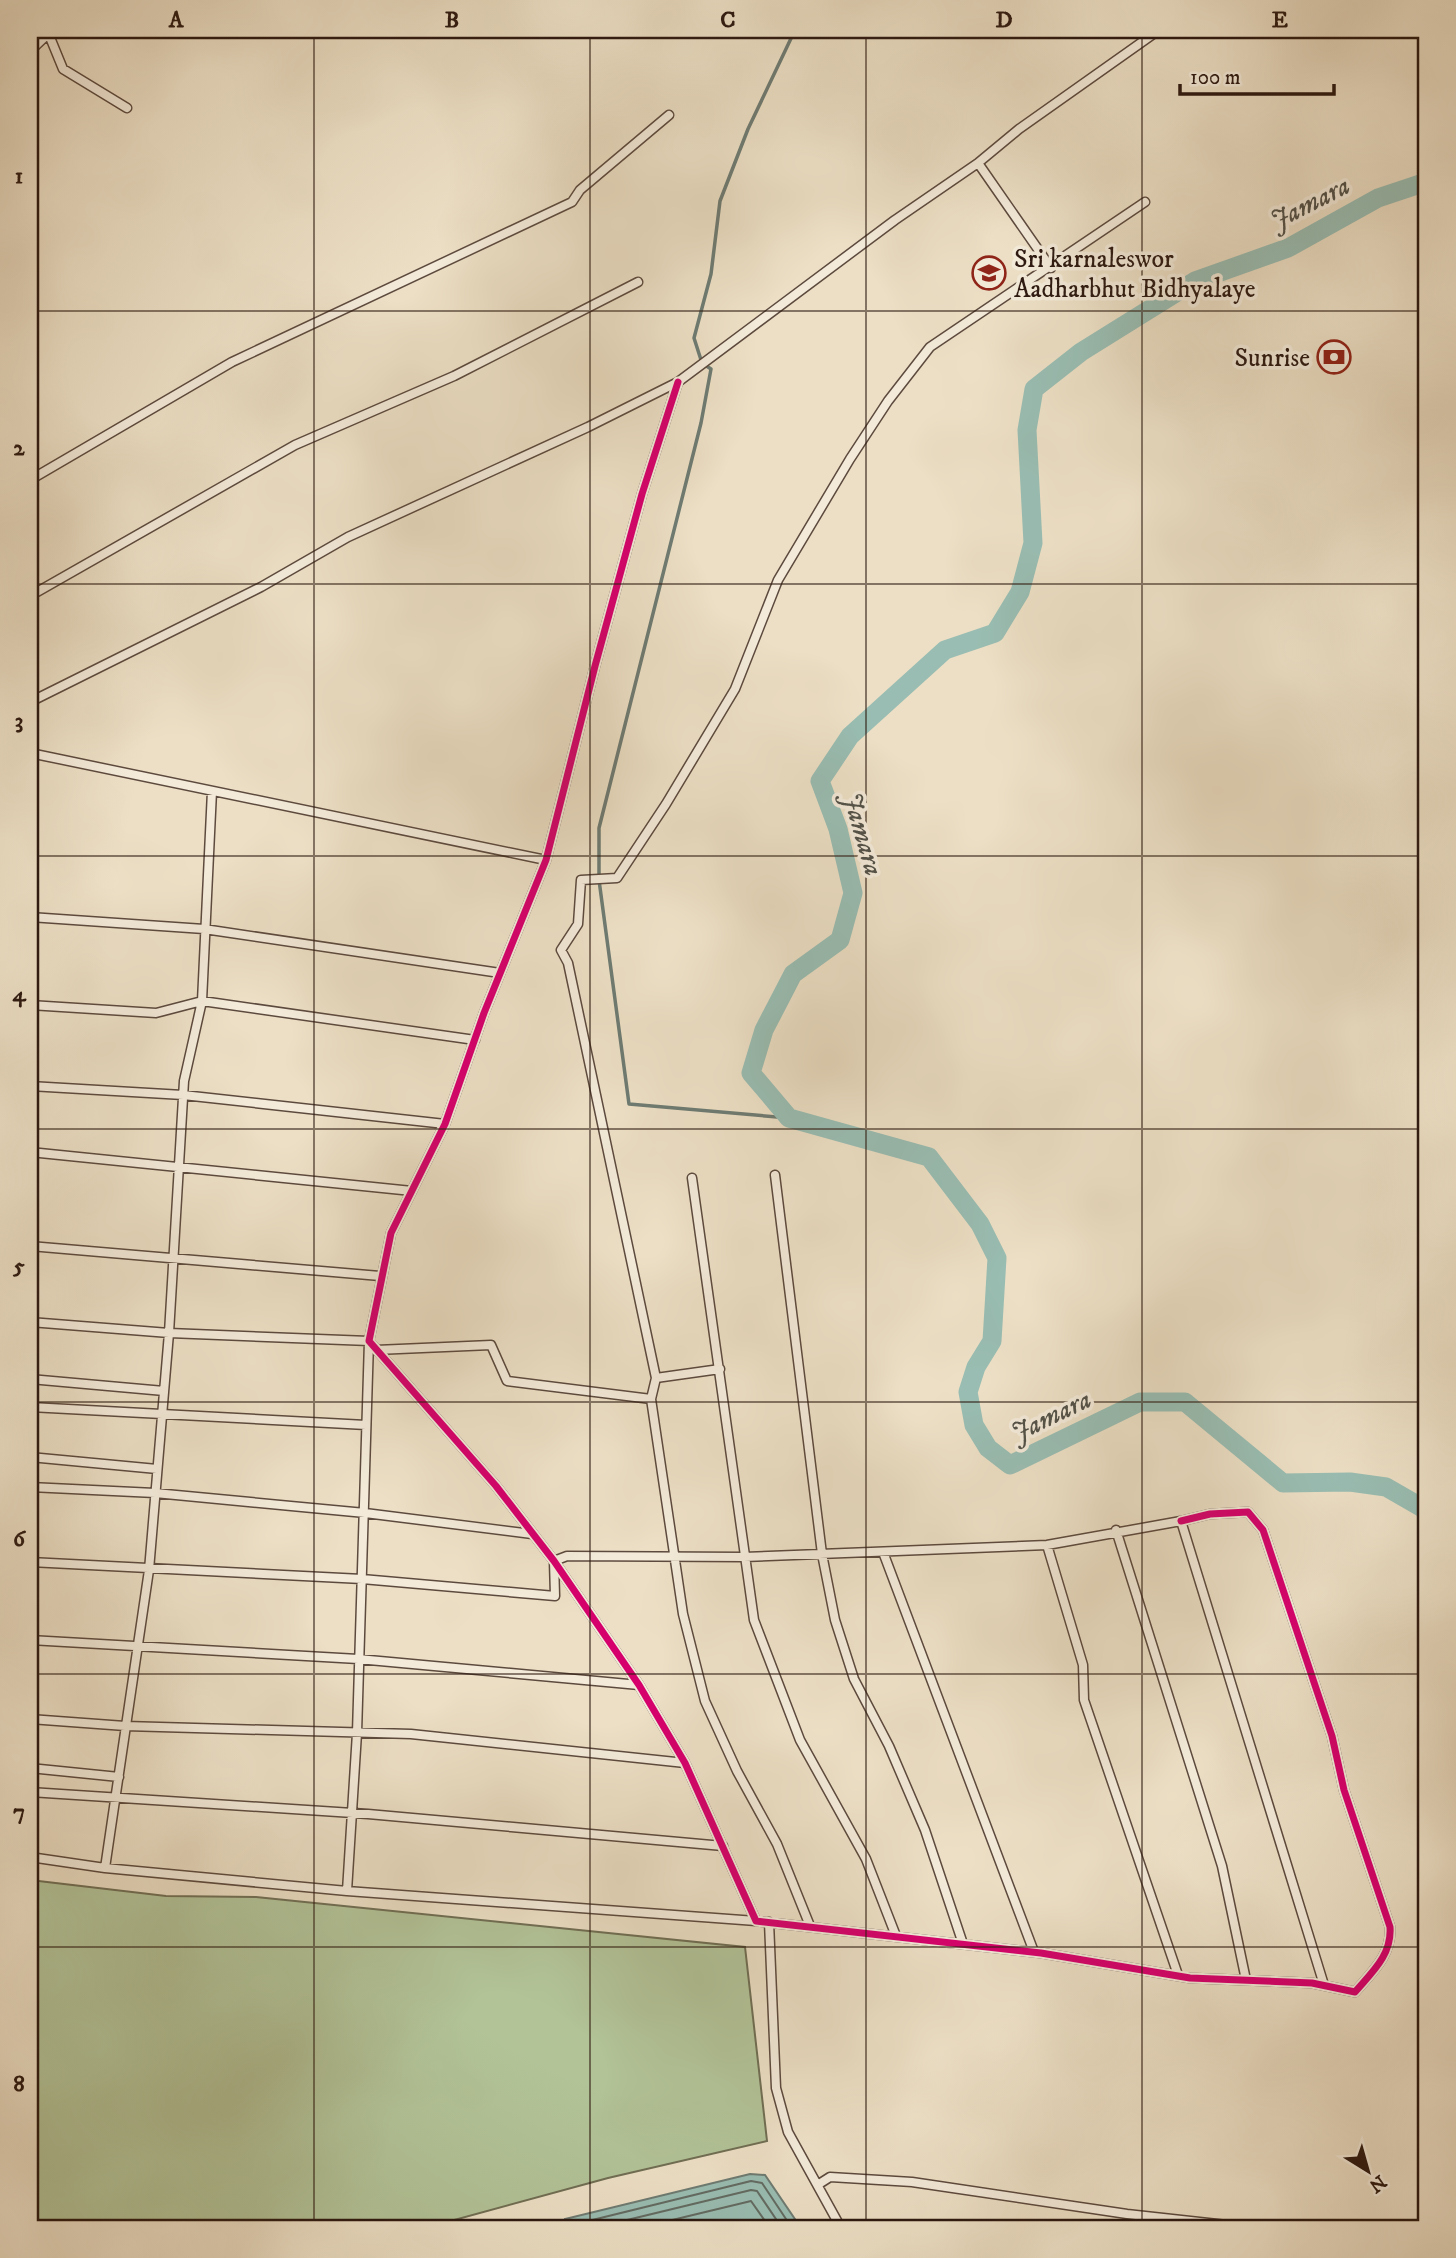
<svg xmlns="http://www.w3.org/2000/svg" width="1456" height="2258" viewBox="0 0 1456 2258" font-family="'IM FELL DW Pica',serif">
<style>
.green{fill:#b2c398;stroke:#706e54;stroke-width:2}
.water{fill:#99bdb2;stroke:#6e7b72;stroke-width:2}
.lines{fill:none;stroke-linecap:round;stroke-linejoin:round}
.shore{stroke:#636b62;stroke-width:2}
.stream{stroke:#6e7b72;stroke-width:3.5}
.river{stroke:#99bdb2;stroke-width:19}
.street-casing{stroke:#5d4a3e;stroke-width:11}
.street{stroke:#f3ead9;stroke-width:8}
.cycleway-casing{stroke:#f3ead9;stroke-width:11}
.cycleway{stroke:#d6006c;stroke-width:7}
.grid{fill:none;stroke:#2d1911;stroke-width:2;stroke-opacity:0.55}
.labels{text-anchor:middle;stroke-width:7;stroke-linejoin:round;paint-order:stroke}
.poi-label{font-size:26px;fill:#2d1911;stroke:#f3ead9;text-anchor:start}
.water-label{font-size:28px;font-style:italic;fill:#535249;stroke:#f3ead9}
.neatline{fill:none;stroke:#2d1911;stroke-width:2.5}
.grid-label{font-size:23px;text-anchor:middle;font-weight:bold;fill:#2d1911}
</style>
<rect width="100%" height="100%" fill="#ecdfc5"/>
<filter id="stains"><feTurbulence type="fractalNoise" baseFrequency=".00286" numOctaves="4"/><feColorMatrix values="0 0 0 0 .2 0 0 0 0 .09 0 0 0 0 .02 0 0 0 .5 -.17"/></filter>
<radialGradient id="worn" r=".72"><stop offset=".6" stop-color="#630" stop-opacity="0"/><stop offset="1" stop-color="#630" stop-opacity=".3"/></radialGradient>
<path class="green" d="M30,1880l136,16 90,1 489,50 22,194 -159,37 -183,50h-395z"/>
<path class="water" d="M750,2174l15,1 36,53h-235l-1,-9z"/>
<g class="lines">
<path class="shore" d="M573,2228l3,-4 175,-43 11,2 30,45
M594,2228l157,-38 6,1 25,37
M639,2228l112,-27 19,27"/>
<path class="stream" d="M789,1118l-160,-14 -30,-224v-52l102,-405 10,-54 -9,-6 -8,-25 17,-64 9,-73 28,-72 47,-99"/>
<path class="river" d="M1426,182l-48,16 -90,50 -93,33 -114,71 -47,37 -7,41 6,113 -13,49 -25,41 -50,17 -95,86 -30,45 18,48 15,64 -13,47 -47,34 -29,56 -13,43 38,45 140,39 51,67 17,34 -5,83 -16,26 -8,25 6,33 14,23 22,17 130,-63h45l98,81 67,-1 36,5 40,23"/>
<defs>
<path id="street" d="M47,30l16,39 64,39
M30,51l18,-17
M978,163l73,105
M678,382l-36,112 -47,172 -49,194 -62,153 -39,111 -54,109 -22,108 127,145 58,75 85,124 46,78 71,158 285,32 149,25 122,5 43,9c17,-20 37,-37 35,-65l-46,-137 -12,-54 -69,-206 -15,-18 -38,2 -29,7
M30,480l202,-118 340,-160 8,-12 89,-75
M30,596l265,-151 159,-69 184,-94
M30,702l231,-115 87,-50 240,-110 90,-45 217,-162 83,-57 41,-34 140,-99
M30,753l516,107
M30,917l174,12 296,44
M30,1005l126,8 46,-12 273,39
M30,1086l153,9 262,29
M30,1152l382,39
M775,1175l47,379 13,66 19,59 35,67 36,84 38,114
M692,1178l62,442 46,120 66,119 30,77
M30,1246l350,30
M30,1322l139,11 200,8 -12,392 -10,158 -242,-23 -75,-11
M376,1350l115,-5 16,36 144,18
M656,1378l64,-9
M30,1379l134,12
M30,1407l336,18
M30,1457l127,12
M30,1487l125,6 210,20 167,21
M1116,1530l106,336 24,114
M1047,1545l36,120 1,35 94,275
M883,1552l151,400
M554,1561l13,-5 177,1 303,-12 134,-24 143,464
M30,1562l332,17 193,17 -1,-35
M30,1640l328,19 281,26
M30,1719l95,7 286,8 274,29
M30,1768l89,9
M30,1792l338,22 355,32
M105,1868l44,-298 20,-237 15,-252 18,-80 10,-210
M347,1891l409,30
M769,1922l7,166 12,44 53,96
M810,1926l-33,-82 -40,-73 -32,-70 -22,-87 -32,-215 5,-21 -88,-415 -7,-13 17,-26 3,-44 36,-2 49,-74 69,-115 43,-109 72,-121 38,-58 42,-54 215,-145
M819,2184l11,-7 82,5 215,32 127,14"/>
</defs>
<use href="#street" class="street-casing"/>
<use href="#street" class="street"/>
<defs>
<path id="cycleway" d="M678,382l-36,112 -47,172 -49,194 -62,153 -39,111 -54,109 -22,108 127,145 58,75 85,124 46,78 71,158 285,32 149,25 122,5 43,9c17,-20 37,-37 35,-65l-46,-137 -12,-54 -69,-206 -15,-18 -38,2 -29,7"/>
</defs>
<use href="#cycleway" class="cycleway-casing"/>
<use href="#cycleway" class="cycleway"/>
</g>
<path class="grid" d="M314,30v2198M590,30v2198M866,30v2198M1142,30v2198M30,311h1396M30,584h1396M30,856h1396M30,1129h1396M30,1402h1396M30,1674h1396M30,1947h1396"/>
<defs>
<symbol id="school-ring" viewBox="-11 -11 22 22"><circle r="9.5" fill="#f3ead9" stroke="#8f2418" stroke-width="1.5"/><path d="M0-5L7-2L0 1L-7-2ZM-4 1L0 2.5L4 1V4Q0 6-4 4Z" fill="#8f2418"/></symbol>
<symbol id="bank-ring" viewBox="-11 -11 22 22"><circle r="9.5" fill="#f3ead9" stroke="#8f2418" stroke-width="1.5"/><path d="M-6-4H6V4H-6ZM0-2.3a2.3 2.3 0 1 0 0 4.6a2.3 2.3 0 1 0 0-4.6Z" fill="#8f2418"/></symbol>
</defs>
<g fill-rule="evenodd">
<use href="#school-ring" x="970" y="254" width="38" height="38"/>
<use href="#bank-ring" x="1315" y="338" width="38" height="38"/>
</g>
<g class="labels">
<g class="poi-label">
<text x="1014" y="267">Sri karnaleswor<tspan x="1014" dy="30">Aadharbhut Bidhyalaye</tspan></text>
<text x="1310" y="366" text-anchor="end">Sunrise</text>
</g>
<g class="water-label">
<text transform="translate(1309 202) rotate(-27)" y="10">Jamara</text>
<text transform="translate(864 833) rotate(74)" y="10">Jamara</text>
<text transform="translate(1050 1415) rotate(-26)" y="10">Jamara</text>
</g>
</g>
<rect width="1456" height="2258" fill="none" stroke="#ecdfc5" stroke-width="77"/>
<g transform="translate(1368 2171) rotate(143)" stroke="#f3ead9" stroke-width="5" paint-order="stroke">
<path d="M0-5L12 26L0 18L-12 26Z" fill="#2d1911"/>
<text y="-10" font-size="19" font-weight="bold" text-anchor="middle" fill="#2d1911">N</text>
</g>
<path d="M1180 84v10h154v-10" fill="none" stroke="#2d1911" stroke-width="3.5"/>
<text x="1190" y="84" font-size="21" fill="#2d1911" stroke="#f3ead9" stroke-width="5" paint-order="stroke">100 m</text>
<rect x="38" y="38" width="1380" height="2182" class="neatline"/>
<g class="grid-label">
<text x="176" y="27">A</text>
<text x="452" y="27">B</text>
<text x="728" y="27">C</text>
<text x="1004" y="27">D</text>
<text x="1280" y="27">E</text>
<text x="19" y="183">1</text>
<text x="19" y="455">2</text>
<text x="19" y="728">3</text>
<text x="19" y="1001">4</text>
<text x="19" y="1273">5</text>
<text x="19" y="1546">6</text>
<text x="19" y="1819">7</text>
<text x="19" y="2091">8</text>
</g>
<rect width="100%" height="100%" filter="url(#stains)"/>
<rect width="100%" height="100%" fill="url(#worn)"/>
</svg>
